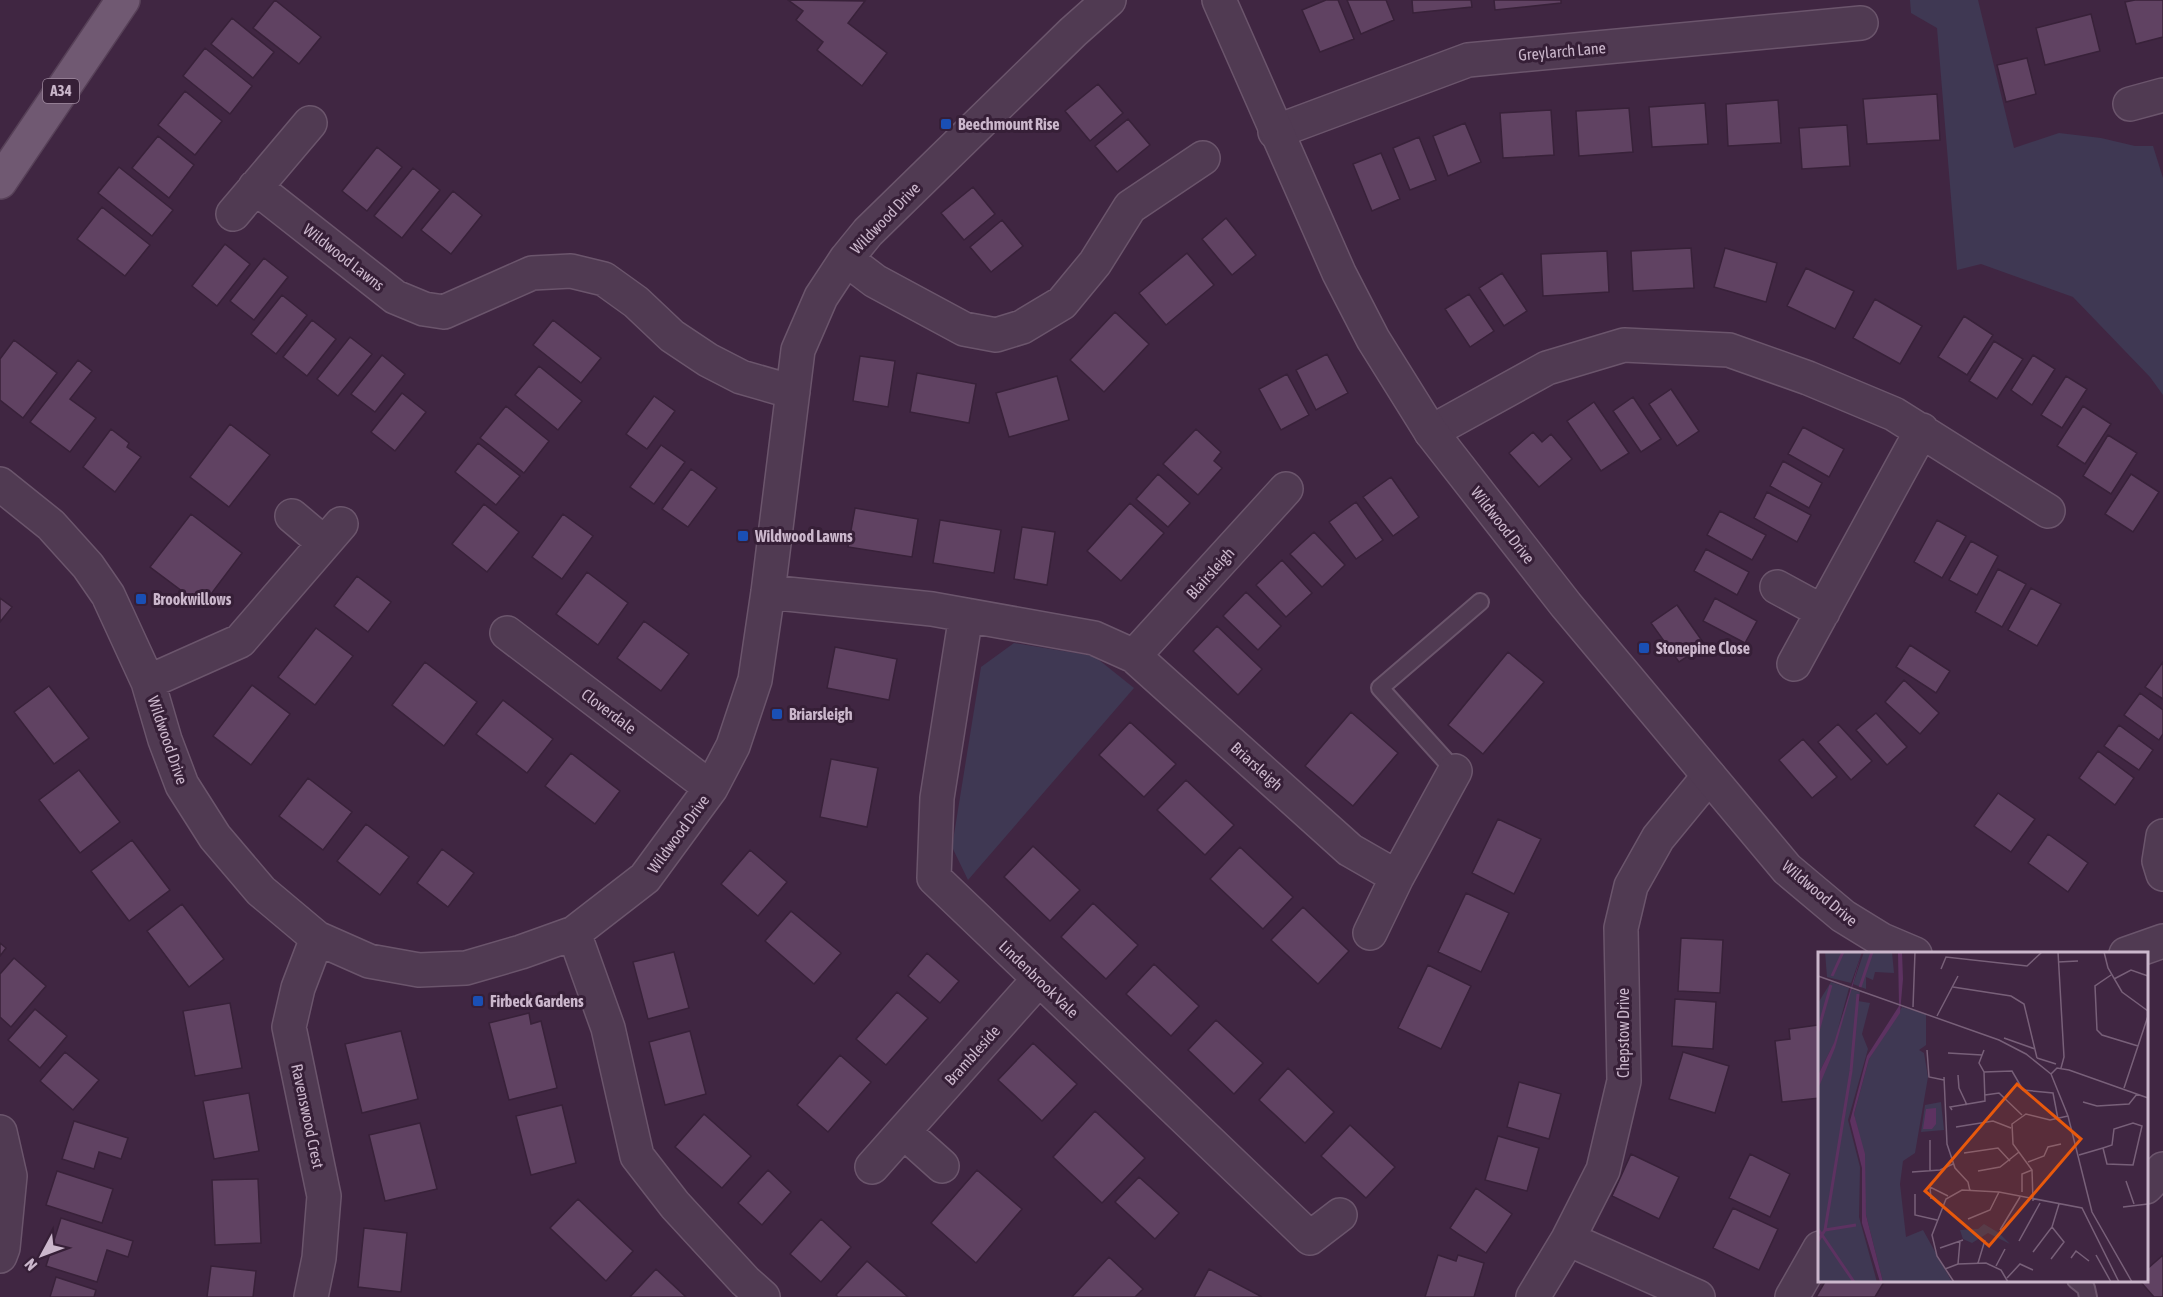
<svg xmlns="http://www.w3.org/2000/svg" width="2163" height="1297" viewBox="0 0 2163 1297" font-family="'Asap Condensed',sans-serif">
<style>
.green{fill:#3f3853}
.building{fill:#604262;stroke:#382139;stroke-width:1.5}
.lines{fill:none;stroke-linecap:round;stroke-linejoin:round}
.service-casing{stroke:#6b556c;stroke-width:20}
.minor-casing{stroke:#6b556c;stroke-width:36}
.tertiary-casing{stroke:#6b556c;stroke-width:36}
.primary-casing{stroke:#574158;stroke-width:36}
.service{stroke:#503a52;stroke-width:16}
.minor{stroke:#503a52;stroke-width:33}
.tertiary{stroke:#503a52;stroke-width:33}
.primary{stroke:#705972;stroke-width:33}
.transit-dot{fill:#1a4fb4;stroke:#361f37;stroke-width:2}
.labels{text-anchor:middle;stroke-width:6;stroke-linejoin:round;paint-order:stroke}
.shield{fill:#361f37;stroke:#9e899f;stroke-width:1.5}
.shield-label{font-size:15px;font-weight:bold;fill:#cbb7cc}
.street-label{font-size:16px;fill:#cbb7cc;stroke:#361f37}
.poi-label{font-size:16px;font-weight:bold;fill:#cbb7cc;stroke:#361f37;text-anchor:start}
.inset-river{fill:none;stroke:#5d3261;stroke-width:3}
.inset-road{fill:none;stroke:#786079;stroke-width:1.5}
.view{fill:#e8590c;fill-opacity:0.15;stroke:#e8590c;stroke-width:3}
.inset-edge{fill:none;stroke:#cbb7cc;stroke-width:3}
</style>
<rect width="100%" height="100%" fill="#402642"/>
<path class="green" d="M1910,0h68l36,148 45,-15 42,5 34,8h18l10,32v217l-13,-18 -77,-80 -92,-33 -24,6 -20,-242 -26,-15z
M1014,643l80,13 40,32 -166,192 -16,-33 29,-180z"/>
<path class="building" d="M275,0l46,37 -22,27 -46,-36z
M788,0l77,1 -17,22 39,30 -25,33 -45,-36 6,-8 -27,-22 7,-9z
M1326,0h12l16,39 -34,13 -18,-42z
M1347,0h39l8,20 -33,14z
M1412,0h59l1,7 -59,6z
M1494,0h67v3l-66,7z
M2135,0h28v37l-27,7 -11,-42z
M2091,14l9,37 -55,14 -9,-37z
M232,18l42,34 -21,26 -42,-34z
M205,48l47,38 -22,28 -47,-38z
M2027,58l9,36 -30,8 -9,-37z
M1098,84l25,29 -33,28 -25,-30z
M185,91l37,30 -27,34 -37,-30z
M1937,94l3,46 -73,4 -4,-45z
M1778,100l3,43 -53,3 -2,-42z
M1705,103l3,41 -56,3 -3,-40z
M1629,108l4,44 -54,4 -3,-45z
M1551,110l3,45 -51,3 -3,-45z
M1128,119l22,26 -33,27 -22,-26z
M1465,123l16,39 -33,14 -15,-40z
M1847,125l3,41 -48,3 -3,-41z
M158,136l36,29 -25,33 -37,-30z
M1419,137l17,43 -26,10 -17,-42z
M377,147l25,20 -35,44 -25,-20z
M1381,153l19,46 -28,12 -19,-47z
M119,167l54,43 -21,26 -54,-43z
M413,168l27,22 -38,48 -28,-22z
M973,187l22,27 -31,26 -23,-27z
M453,191l29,24 -31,39 -30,-24z
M102,207l48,38 -25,31 -48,-37z
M1226,218l30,37 -24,20 -30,-36z
M1002,220l21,26 -32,26 -21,-25z
M225,244l25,20 -33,42 -25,-20z
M1691,248l3,40 -61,3 -2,-40z
M1725,248l52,15 -11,39 -52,-15z
M1607,251l2,41 -66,4 -2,-42z
M1187,253l27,32 -48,40 -27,-32z
M264,258l24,19 -34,43 -24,-19z
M1806,268l48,23 -19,38 -48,-23z
M1502,273l25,38 -23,15 -25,-38z
M1469,294l25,37 -24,16 -25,-38z
M282,295l25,20 -31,39 -25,-20z
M1875,299l47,27 -22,38 -47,-26z
M1115,312l34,32 -45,48 -34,-32z
M1964,316l29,19 -26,40 -29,-18z
M312,320l24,19 -29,37 -24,-19z
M553,320l48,38 -20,25 -48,-38z
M350,337l22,17 -34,42 -21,-17z
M14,340l43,33 -34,45 -23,-18v-41z
M1994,341l29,18 -26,40 -28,-18z
M1327,354l21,39 -32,17 -20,-40z
M382,355l23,19 -30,38 -24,-18z
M2033,355l22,14 -23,36 -21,-15z
M860,356l35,5 -7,46 -35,-6z
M78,360l14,11 -22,28 26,19 -26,34 -40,-30z
M539,366l43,35 -24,29 -43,-35z
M917,373l59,11 -7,39 -59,-11z
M1287,374l22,41 -28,15 -22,-41z
M1057,376l12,44 -60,17 -13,-44z
M2066,376l21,13 -25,39 -21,-13z
M1671,389l28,42 -22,15 -28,-42z
M402,393l24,19 -31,39 -24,-19z
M654,396l21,15 -28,38 -21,-15z
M1633,397l28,42 -20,13 -28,-41z
M1594,402l35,51 -28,18 -34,-50z
M506,406l43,35 -25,32 -44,-35z
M2083,406l28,18 -26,40 -28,-18z
M230,424l40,31 -41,52 -39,-30z
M1803,427l41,22 -15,28 -41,-23z
M111,429l18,14 -2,4 14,10 -26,35 -32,-25z
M1196,429l25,23 -7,9 8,7 -24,27 -35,-31z
M1533,432l9,10 9,-8 21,25 -33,28 -30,-34z
M2108,435l29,18 -26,41 -28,-18z
M478,443l42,33 -24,29 -41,-33z
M661,445l24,17 -31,42 -24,-17z
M1783,461l39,22 -13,25 -39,-22z
M691,469l26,19 -29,39 -26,-18z
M1158,474l32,29 -22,24 -32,-28z
M2131,474l28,18 -26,40 -28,-18z
M1391,477l28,40 -26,19 -30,-39z
M1767,492l44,23 -14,27 -43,-24z
M1356,502l27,38 -27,19 -27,-37z
M1130,503l34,30 -43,48 -34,-30z
M484,504l35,28 -32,40 -35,-28z
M855,508l63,11 -6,38 -64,-10z
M1720,511l46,24 -14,25 -45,-25z
M191,514l51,39 -40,53 -52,-39z
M563,514l30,22 -31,43 -30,-22z
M940,520l61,10 -7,43 -61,-10z
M1937,520l29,16 -24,42 -28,-16z
M1022,527l33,5 -8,53 -33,-6z
M1314,532l31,33 -23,22 -32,-33z
M1971,541l27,15 -21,39 -28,-15z
M1706,549l43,23 -12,23 -43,-24z
M1282,560l30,33 -26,24 -30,-32z
M1998,569l28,15 -24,43 -27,-15z
M587,572l41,31 -30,42 -42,-31z
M357,576l34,26 -23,30 -34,-26z
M2031,588l30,16 -24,42 -29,-16z
M1246,592l35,34 -23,24 -35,-34z
M0,598l12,9 -12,15z
M1715,598l42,23 -12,22 -42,-22z
M1677,605l28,40 -26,17 -28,-39z
M644,621l45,33 -28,37 -44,-33z
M1217,626l45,43 -24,26 -45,-44z
M316,628l37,28 -38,49 -37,-28z
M1910,645l40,26 -14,22 -40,-26z
M835,647l62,12 -8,41 -62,-12z
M1508,652l36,30 -61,72 -35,-29z
M425,662l52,40 -33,44 -52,-41z
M2163,662v37l-18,-12z
M1904,680l35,33 -19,21 -35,-32z
M252,685l38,29 -39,51 -38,-29z
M49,686l40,52 -35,26 -40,-52z
M2140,693l23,17v24l-4,6 -35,-25z
M503,700l50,39 -26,34 -51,-39z
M1351,712l47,41 -45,53 -48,-40z
M1876,713l31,34 -20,18 -31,-35z
M1130,722l46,42 -32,33 -45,-42z
M1838,724l34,37 -21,19 -33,-38z
M2119,725l34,25 -14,20 -35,-24z
M1803,739l34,38 -25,21 -33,-38z
M2098,751l36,27 -19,27 -36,-27z
M571,753l49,38 -25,33 -50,-38z
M831,759l47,9 -11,59 -47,-10z
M79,770l41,52 -40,31 -41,-53z
M308,778l44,34 -29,38 -44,-34z
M1186,780l48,45 -29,30 -48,-45z
M1998,793l37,26 -24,33 -37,-26z
M1498,819l43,20 -27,55 -42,-21z
M366,824l43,33 -29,38 -43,-34z
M2048,834l40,29 -20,29 -40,-29z
M132,840l38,50 -41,31 -38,-50z
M1033,846l47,44 -30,31 -46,-44z
M1240,847l53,50 -30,32 -53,-50z
M442,849l32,24 -26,34 -31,-24z
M750,850l37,32 -29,34 -37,-32z
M1466,893l43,20 -28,59 -43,-20z
M1093,903l45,42 -32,34 -45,-42z
M182,904l42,55 -35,28 -42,-56z
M1303,907l46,44 -31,33 -47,-44z
M791,911l50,42 -27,31 -49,-43z
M1681,938l42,2 -3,53 -42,-2z
M0,943l6,5 -6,8z
M674,952l15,56 -41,11 -15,-57z
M927,953l32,28 -19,22 -32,-27z
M14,958l32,28 -35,41 -11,-10v-43z
M1154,964l45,42 -28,30 -45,-42z
M1428,965l43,21 -30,63 -43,-21z
M897,992l31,26 -42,47 -30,-26z
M1675,999l41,3 -3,47 -41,-3z
M230,1003l12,65 -47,8 -12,-65z
M35,1009l32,27 -27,32 -32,-28z
M529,1013l2,11 10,-3 16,67 -48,12 -20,-77z
M1216,1020l47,43 -29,31 -46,-44z
M1818,1025l2,73 -38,4 -7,-61 15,-2 -1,-10z
M401,1031l17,68 -56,14 -17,-69z
M690,1031l16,63 -41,11 -16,-63z
M1033,1043l44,41 -35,37 -44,-41z
M65,1052l34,28 -26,30 -33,-29z
M1683,1052l46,14 -14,47 -46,-14z
M840,1055l31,27 -43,50 -31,-27z
M1288,1068l46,44 -29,31 -46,-43z
M1519,1082l42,12 -12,45 -42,-12z
M249,1093l10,58 -45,8 -11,-58z
M562,1105l14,58 -45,12 -15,-59z
M1095,1111l50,47 -43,45 -49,-46z
M704,1114l47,42 -29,32 -47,-41z
M74,1121l54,17 -7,21 -22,-7 -5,17 -32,-10z
M420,1123l17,66 -52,12 -16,-66z
M1350,1125l45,42 -29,31 -45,-42z
M1498,1136l41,12 -12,43 -42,-11z
M1631,1154l48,23 -20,42 -47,-23z
M1750,1154l40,20 -20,43 -41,-19z
M768,1170l23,22 -29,33 -24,-22z
M977,1170l45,39 -46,54 -45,-40z
M57,1171l56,18 -11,34 -56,-18z
M1139,1177l40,36 -24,26 -40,-37z
M258,1179l3,64 -46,2 -3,-65z
M1476,1188l36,26 -26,39 -36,-25z
M578,1199l55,52 -27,30 -56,-53z
M1733,1208l45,21 -19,41 -46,-22z
M61,1218l72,23 -5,16 -21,-7 -10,32 -51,-16z
M821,1219l30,28 -30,35 -31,-28z
M364,1228l43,5 -6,59 -43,-5z
M1438,1255l18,6 2,-6 26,8 -10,34h-49z
M2163,1255v42h-9l-15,-17h7v-10z
M1109,1257l34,32 -8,8h-63z
M867,1261l41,36h-70l-2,-2z
M211,1266l45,5 -3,26h-46z
M656,1269l30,28h-56z
M1209,1269l53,28h-68z
M56,1277l40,13 -2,7h-44z
M1826,1280h55l3,2 -9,15h-59z"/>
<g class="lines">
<defs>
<path id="service" d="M1455,771l-75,-83 100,-86
M2076,1280l10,8 2,9"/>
<path id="minor" d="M2130,104l33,-9
M1275,132l193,-72 393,-37
M255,187l140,110 29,12 20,3 88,-39 39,-2 33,8 32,23 36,34 36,24 33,17 52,15
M233,214l77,-91
M846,259l29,22 89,48 32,6 26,-8 40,-24 33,-40 35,-56 73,-49
M1431,432l116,-64 77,-23 105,5 79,28 86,36 154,97
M0,484l51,41 37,41 20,29 40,87 17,58 17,45 33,52 46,54 56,47 52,23 50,9 47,-2 55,-16 53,-19 71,-55 66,-90 22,-42 22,-66 13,-88 30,-242 23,-53 25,-38 22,-27 205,-200 36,-32
M292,516l32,27
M1777,587l46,25
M768,592l164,17 162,29 40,18 216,194 47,27
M966,615l-29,183 -3,80 376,360 30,-23
M507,633l204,155
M1134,656l152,-167
M1794,664l128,-234
M148,682l92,-41 101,-117
M2163,836l-4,25 4,13
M574,933l34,95 29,128 38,49 70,76 18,16
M1370,933l27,-56 58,-106
M0,1132l10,44 -7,72 -3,8
M904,1132l38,34
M872,1167l167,-188
M2146,1187l17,-18
M1568,1239l130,58
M311,1297l8,-39 5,-62 -35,-169 9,-39 19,-50
M1533,1297l35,-58 35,-69 21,-89 -3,-153 10,-42 27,-48 51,-62
M1792,1297l28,-49"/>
<path id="tertiary" d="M1219,0l120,273 34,66 58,93 135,173 221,264 56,47 39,24 33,14
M2126,954l37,-13"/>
<path id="primary" d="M0,182l123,-182"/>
</defs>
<use href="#service" class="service-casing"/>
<use href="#minor" class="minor-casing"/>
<use href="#tertiary" class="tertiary-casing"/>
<use href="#primary" class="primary-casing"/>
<use href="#service" class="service"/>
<use href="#minor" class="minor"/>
<use href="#tertiary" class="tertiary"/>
<use href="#primary" class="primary"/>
</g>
<g class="transit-dot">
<rect x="940" y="118" width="12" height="12" rx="3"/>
<rect x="737" y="530" width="12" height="12" rx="3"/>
<rect x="135" y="593" width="12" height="12" rx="3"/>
<rect x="1638" y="642" width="12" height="12" rx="3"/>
<rect x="771" y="708" width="12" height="12" rx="3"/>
<rect x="472" y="995" width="12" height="12" rx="3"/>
</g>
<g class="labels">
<rect class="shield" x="43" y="79" width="36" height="24" rx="4.5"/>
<g class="shield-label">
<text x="61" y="96">A34</text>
</g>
<g class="street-label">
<text transform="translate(1562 51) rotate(-5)" y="6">Greylarch Lane</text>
<text transform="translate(885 218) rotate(-46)" y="6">Wildwood Drive</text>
<text transform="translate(344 257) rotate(38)" y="6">Wildwood Lawns</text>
<text transform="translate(1503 525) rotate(52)" y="6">Wildwood Drive</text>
<text transform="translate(1210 573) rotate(-48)" y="6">Blairsleigh</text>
<text transform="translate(609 711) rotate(37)" y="6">Cloverdale</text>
<text transform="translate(168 740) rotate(71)" y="6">Wildwood Drive</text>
<text transform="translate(1257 766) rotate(42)" y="6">Briarsleigh</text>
<text transform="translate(678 834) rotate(-54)" y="6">Wildwood Drive</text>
<text transform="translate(1820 893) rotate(40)" y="6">Wildwood Drive</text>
<text transform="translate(1039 979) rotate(44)" y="6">Lindenbrook Vale</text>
<text transform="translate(1623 1033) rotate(-90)" y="6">Chepstow Drive</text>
<text transform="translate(972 1055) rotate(-48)" y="6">Brambleside</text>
<text transform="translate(308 1116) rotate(78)" y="6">Ravenswood Crest</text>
</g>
<g class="poi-label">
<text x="958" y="130">Beechmount Rise</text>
<text x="755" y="542">Wildwood Lawns</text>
<text x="153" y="605">Brookwillows</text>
<text x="1656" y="654">Stonepine Close</text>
<text x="789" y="720">Briarsleigh</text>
<text x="490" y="1007">Firbeck Gardens</text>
</g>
</g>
<g transform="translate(1818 952)">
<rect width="330" height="330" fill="#402642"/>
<path d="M7,0h37l-11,31 -24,-6zM46,0h28l2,21 -19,-1 -2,8 -7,-3v12l-13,-5zM13,30l18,6 -15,55 -16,32v-72zM33,37l9,3 -2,9 12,2 -8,31 6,15 -20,71 12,47 -1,50 18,65h-59v-193zM84,55l24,7v31l-7,5 5,3 4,24 -13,76 -12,8 -3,23 6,53 17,-7 29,52h-69l-17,-67 -5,-70 -7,-31 15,-55zM123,150l3,28 -23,2 4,-27zM166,272l15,9 11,11 -22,-11 -16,10 -9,-4 -3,-9 18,-1z" fill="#3f3853"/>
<path d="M44,0l-27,96 -17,41v-14l16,-32zM80,0h4l1,27 -3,34 -31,46 -15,55 11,40 1,61 17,67h-3l-18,-59v-55l-12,-47 17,-65 32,-50zM118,156v16l-4,5h-9l3,-20z" fill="#5d3261"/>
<path class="inset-river" d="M14,24l11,-24M42,35l12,-35M0,79l13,-46M0,277l36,53M7,278l31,-5M0,289l7,-11 26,-159 7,-77"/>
<path class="inset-road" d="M240,0l6,105 -3,11M286,0l4,16 14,24 26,19M240,10l20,-1M123,17l5,-12 81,9 15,-14M293,23l-16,11 2,44 5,5 36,11M0,24l181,64 27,14 25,20M296,27l17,-9 17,6M135,35l58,9 13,8 13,54M95,55l2,-55M119,64l21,-40M186,86l31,11M109,98l2,27 15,3M130,101l34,2M219,106l19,6M166,120l28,-1 11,19 30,3 5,26M233,122l17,42 24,96 40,70M233,122l6,-6 12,2 79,28M140,123l1,13 8,17M126,125l3,67 8,24 13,14 2,9M306,136l24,-72M167,143l14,-2 23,22M265,150l14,4 32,-2 8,-10M134,158l-2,-3 35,-6 -1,-29 -5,-9 5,-13M138,175l37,-6 18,7M112,188v31M146,201l34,-5 12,13M261,203l24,-7 4,16 26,1 9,-39 -9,-3 -19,6 -2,16 -9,3M210,210l16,-6 4,-9 13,-3M160,219l22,-4 19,-15M94,220l28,-2 13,-6M308,229l8,23M204,240v-18l10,-4M97,242v21l22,5M113,247l-1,-12 18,9M215,249l-1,-31 -19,-26 -1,-20 14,-10 24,6 18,-4M305,255l25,-3M150,267l22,-9 9,-18M182,278l20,-33M201,289l21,-38M122,296l23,-8M215,300l19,-25 7,-23M278,303l15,27M253,306l5,-7 13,10M233,307l13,-17 -12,-15M160,311l7,-23M140,312l2,-23M178,314l9,-17M127,317l13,-5 28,-1 15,7 7,12M189,326l13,-14 13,6M136,330l-17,-26 -5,-21 14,-36 16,-9 37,2 83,16 37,74"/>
<path class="view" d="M199,132l64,55 -92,107 -64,-55z"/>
<rect width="330" height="330" class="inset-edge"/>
</g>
<g transform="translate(42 1255) rotate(229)" stroke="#361f37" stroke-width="4.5" paint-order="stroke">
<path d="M0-4.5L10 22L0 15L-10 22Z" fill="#cbb7cc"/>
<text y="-9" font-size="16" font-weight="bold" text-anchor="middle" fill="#cbb7cc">N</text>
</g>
</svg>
